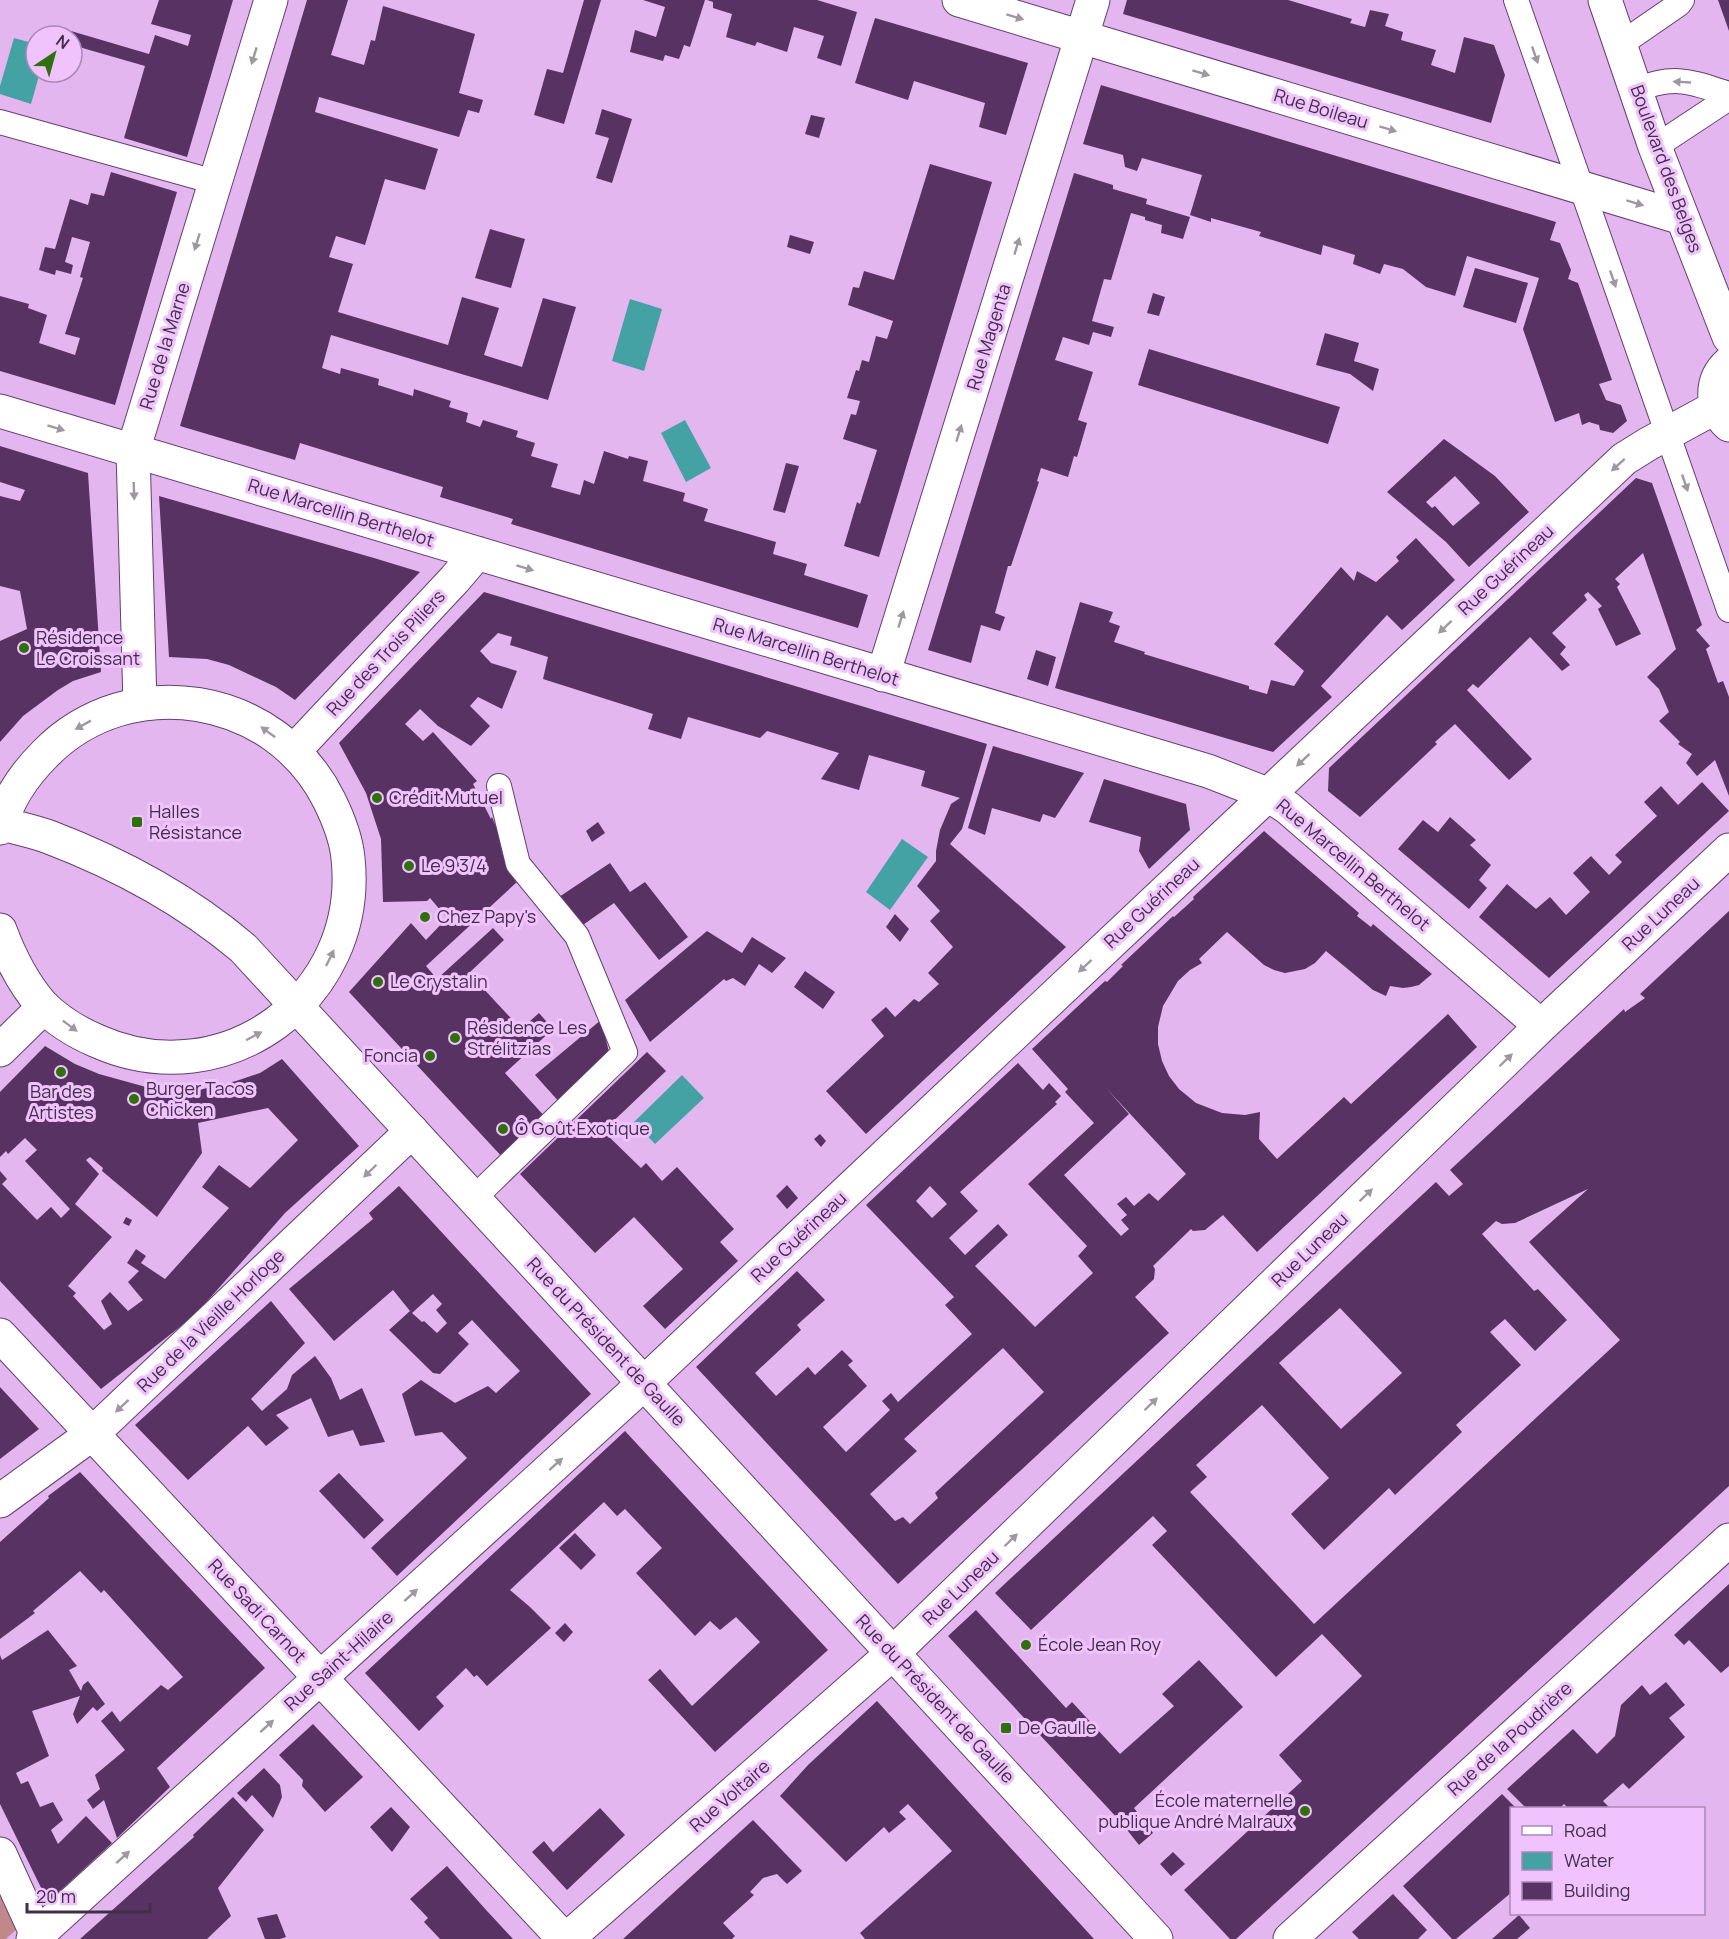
<svg xmlns="http://www.w3.org/2000/svg" width="1729" height="1939" viewBox="0 0 1729 1939" font-family="Manrope,sans-serif">
<style>
.green{fill:#c08888}
.water{fill:#44a2a5}
.building{fill:#593264;fill-rule:evenodd}
.lines{fill:none;stroke-linecap:round;stroke-linejoin:round}
.lane-casing{stroke:#663e71;stroke-width:26}
.street-casing{stroke:#663e71;stroke-width:35}
.secondary-casing{stroke:#663e71;stroke-width:35}
.lane{stroke:#fff;stroke-width:24}
.street{stroke:#fff;stroke-width:33}
.secondary{stroke:#fff;stroke-width:33}
.oneway{fill:#a097a2}
.poi-dot{fill:#2e710c;stroke:#f0c3fe;stroke-width:2}
.labels{text-anchor:middle;stroke-width:6;stroke-linejoin:round;paint-order:stroke}
.street-label{font-size:18px;fill:#412f46;stroke:#f0c3fe}
.poi-label{font-size:18px;fill:#412f46;stroke:#f0c3fe;text-anchor:start}
</style>
<rect width="100%" height="100%" fill="#e3b6f0"/>
<path class="green" d="M0,1887l20,39 -14,13h-6z"/>
<path class="water" d="M14,38l22,6v28h4l-9,32 -31,-10v-8z
M630,299l32,10 -18,62 -32,-10z
M685,420l26,48 -25,14 -25,-49z
M902,839l26,18 -38,53 -24,-18z
M682,1075l22,23 -49,46 -21,-22z"/>
<path class="building" d="M159,0h74l-46,157 -63,-19 21,-72 -73,-21v-9h-2l1,-5 78,23 6,-19 33,11 3,-11 -40,-11z
M307,0h41l-17,55 33,10 7,-25 4,1 8,-35 92,28 -16,59 24,7 -4,13 -11,-3 -9,27 -140,-40 -4,15 123,37 -13,41 -40,-11 -20,66 -29,-9 -7,21 24,7 -15,48 110,33 14,-48 37,11 -15,47 38,12 21,-69 33,9 -28,93 -217,-65 -9,33 18,6 1,-6 38,11 -1,6 35,11 1,-7 37,12 -2,6 19,6 -2,9 14,5 3,-7 35,11 -2,6 19,6 -4,13 27,8 -7,23 29,8 4,-15 10,4 10,-33 24,8 1,-3 19,5 -5,20 42,12 -2,8 25,8 -4,12 72,21 -3,12 34,10 -3,11 64,20 -10,33 -347,-104 2,-5 -73,-22 3,-10 -143,-44 -5,17 -115,-34z
M584,0h17l-37,124 -30,-9 13,-46 16,4z
M643,0h62l-15,47 -6,-2 -5,14 -14,-4 -2,6 -33,-9 5,-22 21,7 9,-30z
M707,0h110l40,12 -16,54 -24,-8 7,-22 -30,-9 -7,25 -30,-10 -2,4 -29,-9 6,-23 -19,-6v-6z
M1127,0h161l64,19 -2,4 15,4 5,-17 19,4 -4,12 18,6 -2,8 35,10 -5,15 24,8 9,-36 30,8 11,30 -14,48 -368,-109z
M1718,0h11v31z
M875,18l153,45 -22,72 -27,-8 6,-24 -71,-22 -6,19 -53,-17z
M1101,85l455,137 -6,18 10,3 11,27 -3,9 10,4 34,97 -13,4 7,16 15,5 6,16 -14,12 -13,-3 -1,-5 -10,-3 -7,3 -3,-12 -24,9 -32,-93 16,-51 -72,-22 -12,40 -29,-9 -23,-18 -19,-5 -4,10 -27,-10 2,-9 -32,-10 -2,10 -62,-19 2,-4 -50,-14v4l-21,-7 12,-40 -60,-17 -5,13 -12,-4 -2,-12 -40,-11z
M602,109l30,10 -20,64 -16,-5 13,-40 -14,-4z
M811,115l14,3 -6,20 -14,-4z
M930,164l62,18 -113,375 -35,-11 13,-44 3,2 17,-54 -34,-11 8,-25 5,1 4,-14 -13,-3 9,-28 3,1 3,-11 7,2 7,-26 11,3 6,-18 -45,-16 5,-18 6,1 5,-17 30,9z
M111,172l66,20 -62,213 -115,-34v-75l29,8 -1,4 19,7 -8,28 36,12 5,-17 -15,-4 18,-56 -3,-1 10,-35 -18,-5 -7,25 8,3 -2,9 -15,-4 -1,5 -16,-5 6,-23 10,2 15,-50 18,6 3,-12 13,3z
M1074,173l39,12v4l34,10 -1,5 44,13 -7,22 -22,-6 1,-8 -17,-5v-3l-14,-4 -20,67 -7,-1 -12,42 22,6 -3,10 -18,-5 -4,13 -26,-8 -8,23 38,12 -15,48 9,3 -10,34 -3,-1 -6,21 -27,-9 -4,13 2,1 -28,84h-3l-13,47 10,4 -5,14 -19,-6 -10,38 -43,-13z
M490,229l35,10 -14,49 -36,-10z
M790,235l24,7 -4,12 -23,-7z
M1475,268l53,15 -12,40 -53,-16z
M1153,293l12,4 -6,19 -12,-3z
M1325,333l34,10 -5,18 25,8 -6,22 -23,-17 -34,-9z
M1149,349l191,58 -12,37 -190,-59z
M1444,439l51,37 34,36 -60,55 -23,-25 -59,-50zM1455,476l25,27 -27,23 -18,-20 -3,2 -6,-6z
M0,446l88,27 13,199 -28,9 -15,9 -35,26 -23,26v-101l27,-12 -7,-38 -20,-5v-90l20,5 5,-11 -25,-8z
M786,463l13,3 -14,47 -12,-3z
M1636,478l16,5 50,142 -6,5 14,16 -4,3 12,34 5,-2 6,16v99l-14,-36 -18,16 -11,-13 6,-9 -14,-10 2,-2 -21,-21 10,-9 -10,-23 -12,-12 29,-28 -33,-96 -28,26 5,5 -3,3 24,47 -25,12 -18,-37 4,-3 -14,-14 -4,3 3,5 -35,33 14,14 -6,7 10,11 -8,6 -32,-34 -52,51 -5,-4 -6,6 65,69 -23,21 -54,-56 -20,18 2,2 -77,73 -32,-26 1,-23z
M159,496l215,62 46,14 -125,128 -19,-13 -47,-22 -22,-6 -38,-2z
M1416,538l39,42 -53,50 -15,-15 -66,71 11,11 -59,55 -218,-64 25,-86 33,10 -4,10 11,4 -6,16 31,10 -1,2 105,32v3l18,5 4,-14 23,6 10,-15 -30,-27 67,-77 13,14 3,-10 19,11 23,-21 -3,-4z
M484,592l503,152 -25,85 -12,15 116,103 -200,187 -40,-43 58,-55 -13,-16 15,-13 9,10 19,-18 5,3 20,-18 -11,-11 25,-26 -23,-26 10,-10 -23,-25 19,-25v-10l4,-21 11,-26 9,-6 -39,-12 4,-15 -56,-16 -10,35 -38,-11 18,-26 -72,-22 -7,7 -72,-21 -7,22 -33,-10 5,-15 -110,-35 5,-22 -38,-12 2,-8 -14,-4 -18,18 11,12 26,8 -15,38 -24,-12 -8,9 20,20 -19,20 -33,-20 -18,-17 -15,15 18,17 10,-9 44,49 -4,3 18,35 1,-2 26,64 -92,85 11,13 56,-51 11,12 -35,33 52,56 18,-16 14,16 -48,44 42,46 -42,41 -156,-168 62,-69 15,17 21,-22 -17,-20 -3,3 -44,1 -2,-63 -15,-46 -27,-50z
M1036,650l20,7 -8,29 -21,-7z
M993,746l91,27 -29,45 -12,-4 -3,8 -48,-14 -7,27 -17,-7z
M1104,779l82,25 4,26 -41,39 -10,-18 2,-14 -52,-15z
M1702,782l27,29 -180,167 -70,-61 28,-33 29,25 14,-12 16,18 24,-23 -17,-19 18,-17 18,19 13,-13 -7,-7 42,-39 -13,-14 17,-16 17,19z
M1450,817l26,23 -6,5 21,20 -12,15 8,8 -18,21 -71,-60 25,-29 15,12z
M598,822l7,11 -13,9 -6,-11z
M1264,831l95,82 -2,3 14,11 2,-3 59,50 -13,11 -8,2 -8,1 -13,-2 -4,10 -13,-6 -47,-39 -11,12 -10,6 -20,4 -11,-3 -10,-5 -37,-33 -28,27 3,4 -12,7 -12,11 -15,25 -5,21v17l4,17 7,15 10,13 17,14 26,10 23,2 15,-3 -1,27 18,20 67,-62 7,7 97,-90 29,33 -220,205 -34,-37 -18,15 -12,1 -2,-2 -38,37 2,3 -1,10 -19,18 34,36 -271,251 -202,-217 101,-96 28,29 -28,25 4,5 -46,43 21,23 32,-29 7,8 27,-25 11,11 -5,4 19,21 -44,41 23,25 44,-42 -8,-9 9,-8 7,9 74,-68 -27,-29 9,-8 -88,-92 152,-142 25,27 6,-7 12,13 -6,6 2,2 -97,88 18,19 -29,27 16,17 33,-31 10,11 -33,31 60,61 58,-54 -15,-17 9,-10 -59,-62 66,-61 -29,-31 3,-3 -36,-40 73,-68 2,1 16,-16 -2,-1 52,-49 1,1 20,-18 -1,-2zM1106,1088l80,86 -28,27 -9,-8 -15,13 -8,-9 -9,7 10,11 -6,5 8,9 -8,7 -57,-61 65,-61zM930,1186l17,18 -15,14 -16,-17zM1003,1348l41,44 -109,101 3,5 -28,26 -7,-7 -8,4 -25,-27 47,-43 -13,-12z
M610,863l20,29 15,-10 43,55 -29,23 -45,-57 -34,24 -24,-28z
M1729,911v575l-493,453h-6l-46,-49 118,-109 -23,-26 83,-79 -40,-42 -46,43 -124,-132 15,-14 -14,-15 -122,114 -36,-37 441,-411 13,14 14,-12 -13,-14 174,-161 1,3 20,-14 -5,-4zM1588,1189l-59,53 91,98 -306,284 -124,-132 17,-15 -11,-12 66,-60 67,73 -38,36 33,36 65,-62 6,7 67,-63 -6,-7 65,-60 -31,-33 15,-13 30,32 32,-31 -29,-31 -4,2 -52,-57 14,-13 6,3 13,-1zM1340,1308l62,65 -61,56 -62,-66z
M895,914l14,15 -9,13 -14,-15z
M707,931l35,22 10,-16 34,21 -14,15 -13,-9 -14,22 -12,-8 -7,3 -2,-2 -74,63 -25,-42z
M805,971l30,21 -12,17 -29,-22z
M601,1020l9,36 -49,48 -26,-29z
M45,1046l30,18 24,10 47,13 30,4 23,-1 37,-9 24,-8 22,-14 77,87 -74,67 -90,102 -94,74 -101,-108v-110l7,8 -5,5 35,36 14,-13 10,11 9,-9 -45,-48 12,-11 -12,-12 -17,16 -2,-3 -6,6v-65zM268,1108l30,32 -48,48 -31,-23 -17,22 27,21 -64,71 -24,-16 5,-7 -10,-7 -9,14 12,8 -11,11 15,18 -15,11 -18,-19 -9,9 11,23 -8,6 -31,-34 3,-3 -8,-7 44,-49 -37,-33 24,-30 -13,-14 4,-3 13,11 -1,3 55,46 45,-64 -4,-30z
M647,1052l19,19 -63,60 38,37 5,-5 16,18 15,-14 57,62 -14,13 18,19 -73,68 -22,-23 40,-37 -49,-52 -39,36 -75,-79z
M820,1134l6,7 -5,6 -7,-8z
M787,1185l11,13 -11,11 -11,-13z
M399,1186l192,208 -194,182 -26,-28 96,-90 -25,-26 -27,4 -13,-42 19,-14 34,23 33,-17 8,7 24,-22 -48,-51 -14,13 11,11 -29,30 -7,-1 -44,-43 21,-19 -17,-21 -59,51 -45,-52 84,-70 -4,-6zM433,1294l9,10 -6,6 11,13 -10,10 -13,-12 -2,1 -10,-9z
M126,1217l6,3 -3,6 -6,-3z
M271,1301l34,42 -54,56 11,12 25,-22 5,-14 23,-19 16,22 9,22 22,-12 23,54 -25,4 -7,-16 -25,7 -17,-39 -35,17 13,13 -23,18 -18,-20 -60,54 -53,-55z
M0,1387l39,42 -39,30z
M625,1431l203,219 -113,102 -67,-72 12,-11 32,37 68,-64 -24,-25 -16,13 -10,-9 -15,15 -59,-63 26,-25 -37,-39 -8,7 -13,-14 -94,88 20,17 21,21 -64,58 -10,-11 -3,2 -8,-9 -30,29 8,9 -25,25 -54,-58z
M80,1472l185,196 -108,100 13,19 -53,51 -13,-38 -11,9 -6,-9 13,-11 -5,-14 30,-25 -24,-29 11,-10 8,11 41,-37 7,5 15,-13 -79,-87 -3,3 -21,-22 -47,40 2,2 -35,26v-97l49,-44 -1,-2z
M339,1473l45,47 -20,19 -45,-48z
M575,1533l21,22 -15,15 -22,-22z
M1729,1584v82l-8,7 -32,-33 -5,5 -10,-10z
M976,1610l90,98 6,-6 48,52 54,-48 -12,-12 37,-34 44,47 -109,101 19,25 -14,12 -19,-24 -172,-185z
M565,1623l8,9 -9,10 -9,-9z
M48,1630l29,36 -8,4 12,21 2,-6 5,-4 17,23 -8,7 -4,-4 -16,17 -4,-10 7,-18 -48,15 17,45 -33,17 5,11 7,-3 12,26 13,-5 10,18 -12,10 7,14 28,-28 26,27 -64,59 -48,-98v-149l2,5z
M1666,1682l19,23 -16,13 16,19 -56,52 -6,-6 -20,18 7,7h-42l-4,-4 -4,4h-34l-19,-19 66,-60 24,25 18,-18 6,-31 21,-20 8,10z
M877,1701l109,120 108,118h-229l-5,-6 92,-82 -44,-47 -9,8 7,7 -17,14 -5,-6 -38,35 -66,-66 28,-31z
M313,1724l50,53 -38,35 -23,-26 1,-6 -24,-25z
M264,1768l16,17 2,12 -9,21 -21,-23 -6,7 -9,-9z
M1502,1794l14,14h-4v84l-56,47h-4l-49,-53z
M233,1797l31,33 -46,58 13,28 -24,23h-127l114,-102 -1,-2z
M391,1807l19,20 -18,25 -22,-25z
M600,1808l25,27 -58,55 -35,-38 12,-11 9,11z
M753,1820l49,51 -15,13 -10,-10 -14,4 -13,14 4,3 -31,28 12,13 -3,3h-109z
M1173,1852l12,12 -14,12 -11,-12z
M447,1866l40,45 26,28h-73l-16,-17 4,-4 -18,-19z
M1393,1894l34,36 -9,9h-59l-7,-7z
M277,1914l9,23 -6,2h-15l-8,-21z
M1519,1915l11,13 -13,11h-25z"/>
<g class="lines">
<defs>
<path id="lane" d="M1516,0l213,610
M1621,44l58,-40 3,-4
M1636,90c39,-16 55,-8 93,4
M0,122l215,60
M1655,147l74,-49
M474,1198l151,-146 -48,-116 -59,-72 -19,-78"/>
<path id="street" d="M959,0l723,218
M0,411l1208,360 59,23 21,14 253,218
M883,675l210,-675
M140,704l-7,-253 138,-451
M294,751l161,-172 22,-26
M0,1050l44,-43
M0,1335l564,604
M0,1501l92,-67 320,-303
M0,1854l37,81
M33,1939l595,-541 996,-939 24,-15 68,-37
M567,1939l326,-286 648,-627 188,-176
M1290,1939l439,-399"/>
<path id="secondary" d="M1605,0l50,147 74,190
M1729,363c-19,17 -19,45 0,62
M0,823c16,5 33,8 49,14 71,27 136,62 194,111l913,991
M0,828c7,-28 25,-54 45,-74 84,-86 231,-61 284,46 9,18 17,38 19,58 15,139 -124,240 -251,183 -19,-8 -40,-21 -55,-36 -19,-22 -32,-48 -42,-75"/>
</defs>
<use href="#lane" class="lane-casing"/>
<use href="#street" class="street-casing"/>
<use href="#secondary" class="secondary-casing"/>
<use href="#lane" class="lane"/>
<use href="#street" class="street"/>
<use href="#secondary" class="secondary"/>
</g>
<defs><path id="oneway-solid" d="M-6-.8H1V-3.2L6.5 0L1 3.2V.8H-6Z" transform="scale(1.5)"/></defs>
<g class="oneway">
<use href="#oneway-solid" transform="translate(1015 17) rotate(17)"/>
<use href="#oneway-solid" transform="translate(1535 55) rotate(71)"/>
<use href="#oneway-solid" transform="translate(254 56) rotate(107)"/>
<use href="#oneway-solid" transform="translate(1201 73) rotate(17)"/>
<use href="#oneway-solid" transform="translate(1682 82) rotate(-177)"/>
<use href="#oneway-solid" transform="translate(1388 129) rotate(17)"/>
<use href="#oneway-solid" transform="translate(1635 203) rotate(17)"/>
<use href="#oneway-solid" transform="translate(197 242) rotate(107)"/>
<use href="#oneway-solid" transform="translate(1017 246) rotate(-73)"/>
<use href="#oneway-solid" transform="translate(1613 279) rotate(71)"/>
<use href="#oneway-solid" transform="translate(56 428) rotate(17)"/>
<use href="#oneway-solid" transform="translate(959 433) rotate(-73)"/>
<use href="#oneway-solid" transform="translate(1618 465) rotate(138)"/>
<use href="#oneway-solid" transform="translate(1685 483) rotate(71)"/>
<use href="#oneway-solid" transform="translate(134 491) rotate(88)"/>
<use href="#oneway-solid" transform="translate(525 568) rotate(17)"/>
<use href="#oneway-solid" transform="translate(901 619) rotate(-73)"/>
<use href="#oneway-solid" transform="translate(1445 627) rotate(137)"/>
<use href="#oneway-solid" transform="translate(83 725) rotate(151)"/>
<use href="#oneway-solid" transform="translate(268 732) rotate(-144)"/>
<use href="#oneway-solid" transform="translate(1303 760) rotate(137)"/>
<use href="#oneway-solid" transform="translate(330 958) rotate(-64)"/>
<use href="#oneway-solid" transform="translate(1085 966) rotate(137)"/>
<use href="#oneway-solid" transform="translate(70 1026) rotate(37)"/>
<use href="#oneway-solid" transform="translate(254 1036) rotate(-28)"/>
<use href="#oneway-solid" transform="translate(1506 1060) rotate(-44)"/>
<use href="#oneway-solid" transform="translate(370 1171) rotate(136)"/>
<use href="#oneway-solid" transform="translate(1366 1195) rotate(-44)"/>
<use href="#oneway-solid" transform="translate(1151 1404) rotate(-44)"/>
<use href="#oneway-solid" transform="translate(122 1406) rotate(137)"/>
<use href="#oneway-solid" transform="translate(556 1464) rotate(-42)"/>
<use href="#oneway-solid" transform="translate(1011 1540) rotate(-44)"/>
<use href="#oneway-solid" transform="translate(411 1595) rotate(-42)"/>
<use href="#oneway-solid" transform="translate(267 1726) rotate(-42)"/>
<use href="#oneway-solid" transform="translate(123 1857) rotate(-42)"/>
</g>
<g class="poi-dot">
<circle cx="24" cy="648" r="6"/>
<circle cx="377" cy="798" r="6"/>
<rect x="131" y="816" width="12" height="12" rx="3"/>
<circle cx="409" cy="866" r="6"/>
<circle cx="425" cy="917" r="6"/>
<circle cx="378" cy="982" r="6"/>
<circle cx="455" cy="1038" r="6"/>
<circle cx="430" cy="1056" r="6"/>
<circle cx="61" cy="1072" r="6"/>
<circle cx="134" cy="1099" r="6"/>
<circle cx="503" cy="1129" r="6"/>
<circle cx="1026" cy="1645" r="6"/>
<rect x="1000" y="1722" width="12" height="12" rx="3"/>
<circle cx="1305" cy="1811" r="6"/>
</g>
<g class="labels">
<g class="street-label">
<text transform="translate(1321 109) rotate(17)" y="6">Rue Boileau</text>
<text transform="translate(1666 169) rotate(70)" y="6">Boulevard des Belges</text>
<text transform="translate(989 337) rotate(-73)" y="6">Rue Magenta</text>
<text transform="translate(165 346) rotate(-73)" y="6">Rue de la Marne</text>
<text transform="translate(341 513) rotate(17)" y="6">Rue Marcellin Berthelot</text>
<text transform="translate(1506 570) rotate(-43)" y="6">Rue Guérineau</text>
<text transform="translate(806 652) rotate(17)" y="6">Rue Marcellin Berthelot</text>
<text transform="translate(386 653) rotate(-47)" y="6">Rue des Trois Piliers</text>
<text transform="translate(1353 865) rotate(40)" y="6">Rue Marcellin Berthelot</text>
<text transform="translate(1152 903) rotate(-43)" y="6">Rue Guérineau</text>
<text transform="translate(1661 914) rotate(-43)" y="6">Rue Luneau</text>
<text transform="translate(799 1237) rotate(-43)" y="6">Rue Guérineau</text>
<text transform="translate(1310 1250) rotate(-44)" y="6">Rue Luneau</text>
<text transform="translate(211 1321) rotate(-44)" y="6">Rue de la Vieille Horloge</text>
<text transform="translate(606 1342) rotate(47)" y="6">Rue du Président de Gaulle</text>
<text transform="translate(961 1588) rotate(-44)" y="6">Rue Luneau</text>
<text transform="translate(257 1611) rotate(47)" y="6">Rue Sadi Carnot</text>
<text transform="translate(339 1661) rotate(-42)" y="6">Rue Saint-Hilaire</text>
<text transform="translate(935 1699) rotate(47)" y="6">Rue du Président de Gaulle</text>
<text transform="translate(1510 1739) rotate(-42)" y="6">Rue de la Poudrière</text>
<text transform="translate(730 1796) rotate(-41)" y="6">Rue Voltaire</text>
</g>
<g class="poi-label">
<text x="36" y="644">Résidence<tspan x="36" dy="21">Le Croissant</tspan></text>
<text x="389" y="804">Crédit Mutuel</text>
<text x="149" y="818">Halles<tspan x="149" dy="21">Résistance</tspan></text>
<text x="421" y="872">Le 9 3/4</text>
<text x="437" y="923">Chez Papy's</text>
<text x="390" y="988">Le Crystalin</text>
<text x="467" y="1034">Résidence Les<tspan x="467" dy="21">Strélitzias</tspan></text>
<text x="418" y="1062" text-anchor="end">Foncia</text>
<text x="146" y="1095">Burger Tacos<tspan x="146" dy="21">Chicken</tspan></text>
<text x="61" y="1098" text-anchor="middle">Bar des<tspan x="61" dy="21">Artistes</tspan></text>
<text x="515" y="1135">Ô Goût Exotique</text>
<text x="1038" y="1651">École Jean Roy</text>
<text x="1018" y="1734">De Gaulle</text>
<text x="1293" y="1807" text-anchor="end">École maternelle<tspan x="1293" dy="21">publique André Malraux</tspan></text>
</g>
</g>
<rect x="1510" y="1807" width="195" height="108" fill="#f0c3fe" stroke="#aa88b4" stroke-width="1.5"/>
<rect x="1522" y="1826" width="30" height="9" fill="#ffffff" stroke="#aa88b4" stroke-width="1.5"/>
<text x="1564" y="1837" font-size="18" fill="#412f46">Road</text>
<rect x="1522" y="1852" width="30" height="18" fill="#44a2a5" stroke="#aa88b4" stroke-width="1.5"/>
<text x="1564" y="1867" font-size="18" fill="#412f46">Water</text>
<rect x="1522" y="1882" width="30" height="18" fill="#593264" stroke="#aa88b4" stroke-width="1.5"/>
<text x="1564" y="1897" font-size="18" fill="#412f46">Building</text>
<g transform="translate(54 54) rotate(36)"><circle r="28" fill="#f0c3fe" stroke="#aa88b4" stroke-width="1.5"/>
<path d="M0-4.5L10 22L0 15L-10 22Z" fill="#2e710c"/>
<text y="-9" font-size="16" font-weight="bold" text-anchor="middle" fill="#412f46">N</text>
</g>
<path d="M27 1903v9h123v-9" fill="none" stroke="#412f46" stroke-width="3"/>
<text x="36" y="1903" font-size="18" fill="#412f46" stroke="#f0c3fe" stroke-width="4.5" paint-order="stroke">20 m</text>
</svg>
